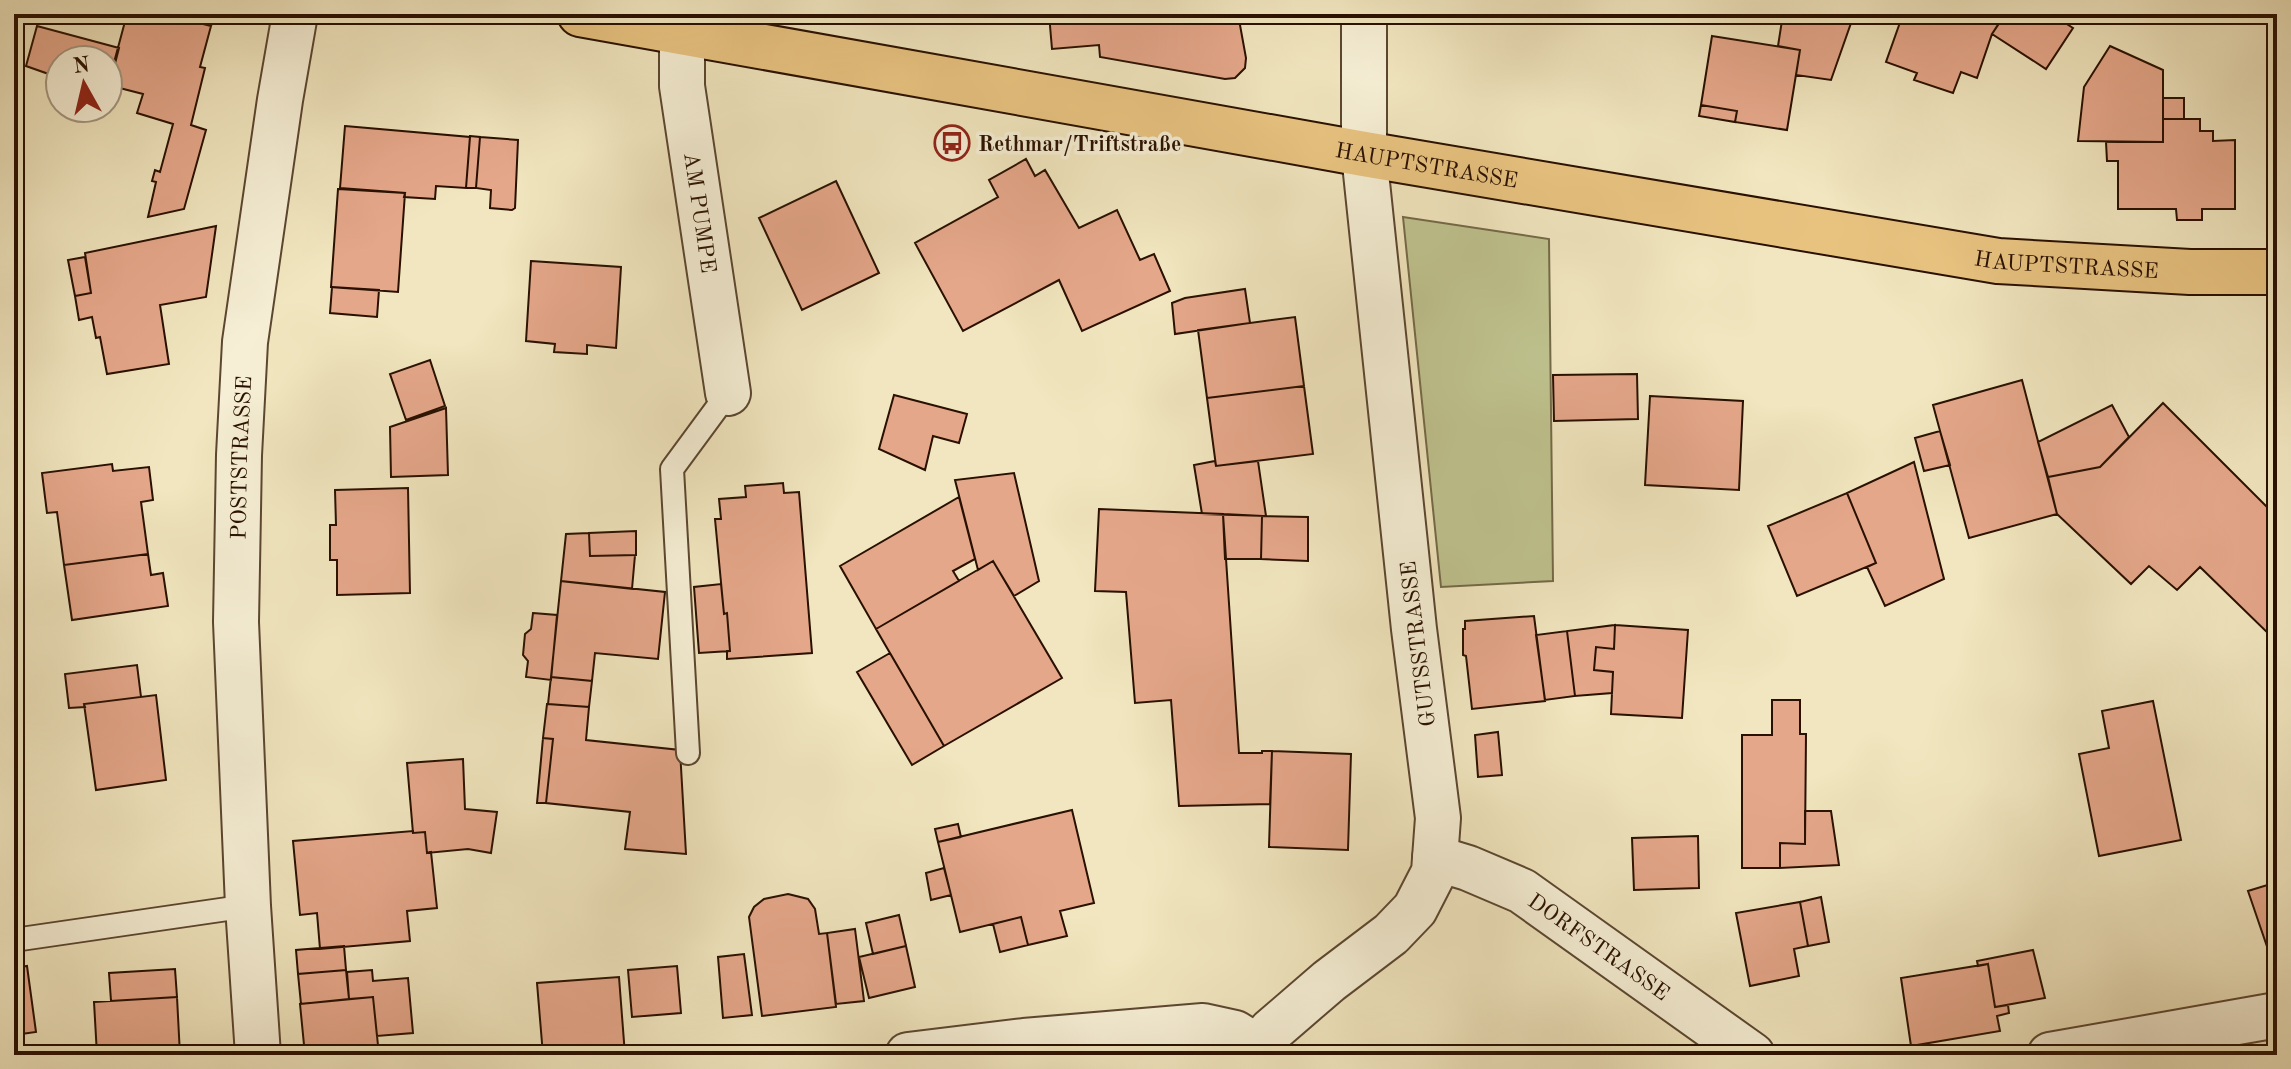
<svg xmlns="http://www.w3.org/2000/svg" width="2291" height="1069" viewBox="0 0 2291 1069" font-family="'Old Standard TT',serif">
<style>
.green{fill:#bfc38f;stroke:#746a48;stroke-width:2}
.building{fill:#e5a78a;stroke:#291000;stroke-width:2}
.lines{fill:none;stroke-linecap:round;stroke-linejoin:round}
.lane-casing{stroke:#5b4630;stroke-width:26}
.street-casing{stroke:#5b4630;stroke-width:48}
.primary-casing{stroke:#291000;stroke-width:48}
.lane{stroke:#f6efd5;stroke-width:22}
.street{stroke:#f6efd5;stroke-width:44}
.primary{stroke:#e8c380;stroke-width:44}
.labels{text-anchor:middle;stroke-width:7;stroke-linejoin:round;paint-order:stroke}
.poi-label{font-size:22px;font-weight:bold;fill:#291000;stroke:#f6efd5;text-anchor:start}
.street-label{font-size:22px;fill:#291000;stroke:#f6efd5}
</style>
<rect width="100%" height="100%" fill="#f1e6bf"/>
<filter id="stains"><feTurbulence type="fractalNoise" baseFrequency=".0025" numOctaves="4"/><feColorMatrix values="0 0 0 0 .2 0 0 0 0 .09 0 0 0 0 .02 0 0 0 .5 -.17"/></filter>
<radialGradient id="worn" r=".72"><stop offset=".6" stop-color="#630" stop-opacity="0"/><stop offset="1" stop-color="#630" stop-opacity=".3"/></radialGradient>
<path class="green" d="M1403,217l146,22 4,342 -112,6z"/>
<path class="building" d="M127,14h37l47,12 -11,41 5,1 -14,57 15,5 -22,79 -36,8 8,-35 -4,-1 3,-11 5,2 13,-48 -36,-11 6,-19 -35,-9z
M164,14h51l-4,12z
M1049,14h189l8,44 -1,10 -10,10 -10,1 -125,-22 -1,-12 -47,4z
M1783,14l68,9 -20,57 -35,-5 4,-25 -22,-4z
M1903,14h94l7,2 -12,18 -15,44 -16,-6 -8,21 -39,-13 3,-7 -31,-11z
M2005,14h46l22,14 -27,41 -54,-35z
M37,26l82,22 -11,43v-31h-48v18l-34,-12z
M1712,36l88,14 -13,80 -52,-8 2,-11 -36,-6z
M2110,46l53,24v72l-85,-1 6,-54z
M2163,98h21v21h-21z
M1701,105l36,6 -2,11 -36,-6z
M2163,119h37v12h13v10l22,-1v69h-33v11h-25l-1,-11h-58v-48h-11l-1,-19h57z
M345,126l125,11 -4,51 -30,-2 -1,13 -31,-2 1,-4 -65,-5z
M470,136l10,1 -4,51h-10z
M480,137l38,3 -3,68 -3,2 -22,-2 1,-18 -15,-2z
M1026,159l9,17 10,-6 34,58 38,-18 23,50 14,-6 16,37 -88,40 -23,-51 -96,51 -48,-88 83,-46 -9,-17z
M836,181l43,92 -77,37 -43,-92z
M338,189l67,4 -7,99 -67,-5z
M216,226l-10,71 -46,8 9,59 -62,10 -7,-37 -4,1 -4,-21 -13,3 -4,-24 16,-3 -6,-40z
M85,257l6,36 -16,3 -7,-36z
M531,261l90,6 -5,81 -29,-3v9l-33,-2 1,-8 -29,-3z
M332,287l47,3 -2,27 -47,-4z
M1245,289l5,34 -75,11 -3,-31 13,-5z
M1295,317l9,69 -97,12 -9,-68z
M430,360l15,46 -39,14 -16,-46z
M1637,374l1,45 -84,2 -1,-46z
M2022,380l35,134 -88,24 -36,-133z
M1304,386l9,68 -97,12 -9,-68z
M894,395l73,19 -8,29 -26,-7 -8,34 -46,-21z
M1650,396l93,5 -4,89 -94,-5z
M2163,403l114,114 -1,124 -76,-74 -23,23 -28,-24 -18,18 -74,-70 -9,-37 52,-10z
M2112,405l17,32 -29,30 -52,10 -10,-35z
M446,408l2,67 -57,2 -1,-50z
M1940,431l10,34 -26,6 -9,-33z
M1215,461l1,5 42,-5 8,55 -64,-2 -8,-49z
M1914,462l30,117 -59,27 -18,-39 9,-4 -29,-70z
M112,464l1,7 36,-4 4,33 -12,2 7,52 -84,11 -7,-53 -10,1 -5,-40z
M1014,473l25,108 -25,15 -21,-35 -15,9 -23,-90z
M783,483l1,10 15,-1 13,161 -85,6v-8h3l-3,-38 -3,1 -9,-95h6l-2,-20 27,-2 -1,-11z
M408,488l2,105 -73,2v-35h-7v-35h6l-1,-35z
M1847,493l29,70 -79,33 -29,-70z
M959,497l16,62 -22,12 6,10 -83,48 -36,-63z
M1099,509l124,5 16,239h23v-2h10l-2,53 -91,2 -8,-106 -36,3 -9,-111 -31,-1z
M1223,514l39,2 -1,43h-36z
M1262,516l46,1v44l-47,-2z
M636,531v24l-46,1 -1,-23z
M589,533l1,23 45,-1 -3,34 -71,-8 5,-47z
M148,554l3,21 12,-2 5,33 -96,14 -8,-55z
M993,561l69,117 -118,68 -68,-117z
M561,581l104,11 -7,67 -63,-6 -3,28 -41,-4z
M721,584l3,30 3,-1 3,38 -31,2 -5,-66z
M533,613l24,2 -6,65 -25,-3 2,-16 -5,-6 2,-21 6,-5z
M1534,616l11,85 -73,8 -6,-53 -3,-1v-26h2v-8z
M1615,625l73,5 -6,88 -71,-4 2,-42 -19,-2 2,-23 18,2z
M1615,625l-1,24 -18,-2 -2,23 19,2 -1,21 -37,3 -8,-65z
M1567,631l8,65 -30,4 -9,-65z
M890,653l54,93 -32,19 -55,-93z
M137,665l4,32 -57,7 1,3 -16,1 -4,-34z
M551,677l41,4 -3,26 -41,-3z
M156,695l10,85 -70,10 -12,-86z
M1772,700h28v34h6l-1,110 -25,-1v25h-38v-133h30z
M2153,701l28,139 -82,16 -20,-102 30,-6 -7,-37z
M547,704l42,3 -3,33 94,10 6,104 -61,-5 5,-37 -84,-9 7,-64 -10,-1z
M1498,732l4,43 -24,2 -3,-42z
M543,738l10,1 -7,64h-9z
M1272,751l79,3 -3,96 -79,-3z
M463,759l2,50 32,3 -6,41 -23,-4 -41,4 -2,-21 -12,1 -6,-70z
M1072,810l22,93 -34,8 7,25 -39,9 -7,-28 -61,15 -22,-90z
M1805,811h26l8,54 -59,3v-25l25,1z
M958,824l3,13 -23,5 -3,-13z
M413,831v2l12,-1 2,21 4,-1 6,56 -30,3 3,30 -90,8 -3,-36 -17,2 -7,-74z
M1698,836l1,52 -65,2 -2,-52z
M944,868l7,27 -20,5 -5,-27z
M2277,882v81l-4,1 -25,-73z
M788,894l20,5 7,10 4,25 8,-1 9,74 -74,9 -13,-99 5,-10 10,-8z
M1821,897l8,45 -21,4 -8,-44z
M1800,902l8,44 -14,3 5,27 -49,10 -14,-73z
M899,915l7,31 -33,8 -7,-31z
M1021,917l7,28 -28,7 -7,-28z
M855,929l9,72 -28,3 -9,-71z
M344,946l2,24 -48,4 -2,-24z
M906,946l9,41 -46,11 -10,-41z
M2033,950l12,48 -50,9 -7,-43 -10,2 -1,-5z
M744,954l8,61 -29,3 -5,-61z
M1988,964l7,43 13,-2 1,8 -12,3 3,15 -89,15 -10,-68z
M27,966l9,66 -22,3v-67z
M677,966l4,47 -49,4 -4,-47z
M175,969l2,28 -66,4 -2,-28z
M346,970l3,29 -48,5 -3,-30z
M372,970l1,11 35,-3 5,55 -36,3 -4,-39 -24,2 -2,-27z
M619,977l6,78h-82l-6,-72z
M177,997l3,58h-83l-3,-53z
M373,997l6,58h-74l-5,-51z
M1284,1046l60,9h-65z"/>
<g class="lines">
<defs>
<path id="lane" d="M688,753l-16,-284 56,-76
M14,940l234,-34"/>
<g id="street">
<path id="s1" d="M682,32v54l46,307"/>
<path id="s2" d="M1435,858l33,10 54,23 230,164"/>
<path id="s3" d="M258,1055l-10,-149 -12,-284 3,-167 6,-113 35,-242 15,-86"/>
<path d="M908,1055l116,-14 179,-15 32,7 22,14"/>
<path d="M1250,1055l21,-24 58,-50 62,-47 24,-25 19,-37 4,-54 -24,-189 -50,-475v-140"/>
<path d="M2050,1055l227,-40"/>
</g>
<g id="primary">
<path id="s4" d="M580,14l784,140 634,107 192,11h87"/>
</g>
</defs>
<use href="#lane" class="lane-casing"/>
<use href="#street" class="street-casing"/>
<use href="#primary" class="primary-casing"/>
<use href="#lane" class="lane"/>
<use href="#street" class="street"/>
<use href="#primary" class="primary"/>
</g>
<defs>
<symbol id="bus-ring" viewBox="-11 -11 22 22"><circle r="9.5" fill="#f6efd5" stroke="#8f2418" stroke-width="1.5"/><path d="M-5-6H5V4H4V6H2V4H-2V6H-4V4H-5ZM-3.5-4V0h7V-4ZM-3.5 1.2v1.5H-2V1.2ZM2 1.2v1.5H3.5V1.2Z" fill="#8f2418"/></symbol>
</defs>
<g fill-rule="evenodd">
<use href="#bus-ring" x="932" y="123" width="40" height="40"/>
</g>
<g class="labels">
<g class="poi-label">
<text x="978" y="151">Rethmar/Triftstraße</text>
</g>
<g class="street-label">
<text dy="8" stroke="none"><textPath href="#s4" startOffset="860">HAUPTSTRASSE</textPath></text>
<text dy="8" stroke="none"><textPath href="#s1" startOffset="182">AM PUMPE</textPath></text>
<text dy="8" stroke="none"><textPath href="#s4" startOffset="1508">HAUPTSTRASSE</textPath></text>
<text dy="8" stroke="none"><textPath href="#s3" startOffset="598">POSTSTRASSE</textPath></text>
<text transform="translate(1417 644) rotate(-97)" y="8">GUTSSTRASSE</text>
<text dy="8" stroke="none"><textPath href="#s2" startOffset="188">DORFSTRASSE</textPath></text>
</g>
</g>
<rect width="2291" height="1069" fill="none" stroke="#f1e6bf" stroke-width="48"/>
<rect x="16" y="16" width="2259" height="1037" fill="none" stroke="#291000" stroke-width="4"/>
<rect x="24" y="24" width="2243" height="1021" fill="none" stroke="#291000" stroke-width="2"/>
<g transform="translate(84 84) rotate(352)"><circle r="38" fill="#f6efd5" stroke="#a49680" stroke-width="2"/>
<path d="M0-6L14 30L0 20L-14 30Z" fill="#8f2418"/>
<text y="-12" font-size="22" font-weight="bold" text-anchor="middle" fill="#291000">N</text>
</g>
<rect width="100%" height="100%" filter="url(#stains)"/>
<rect width="100%" height="100%" fill="url(#worn)"/>
</svg>
